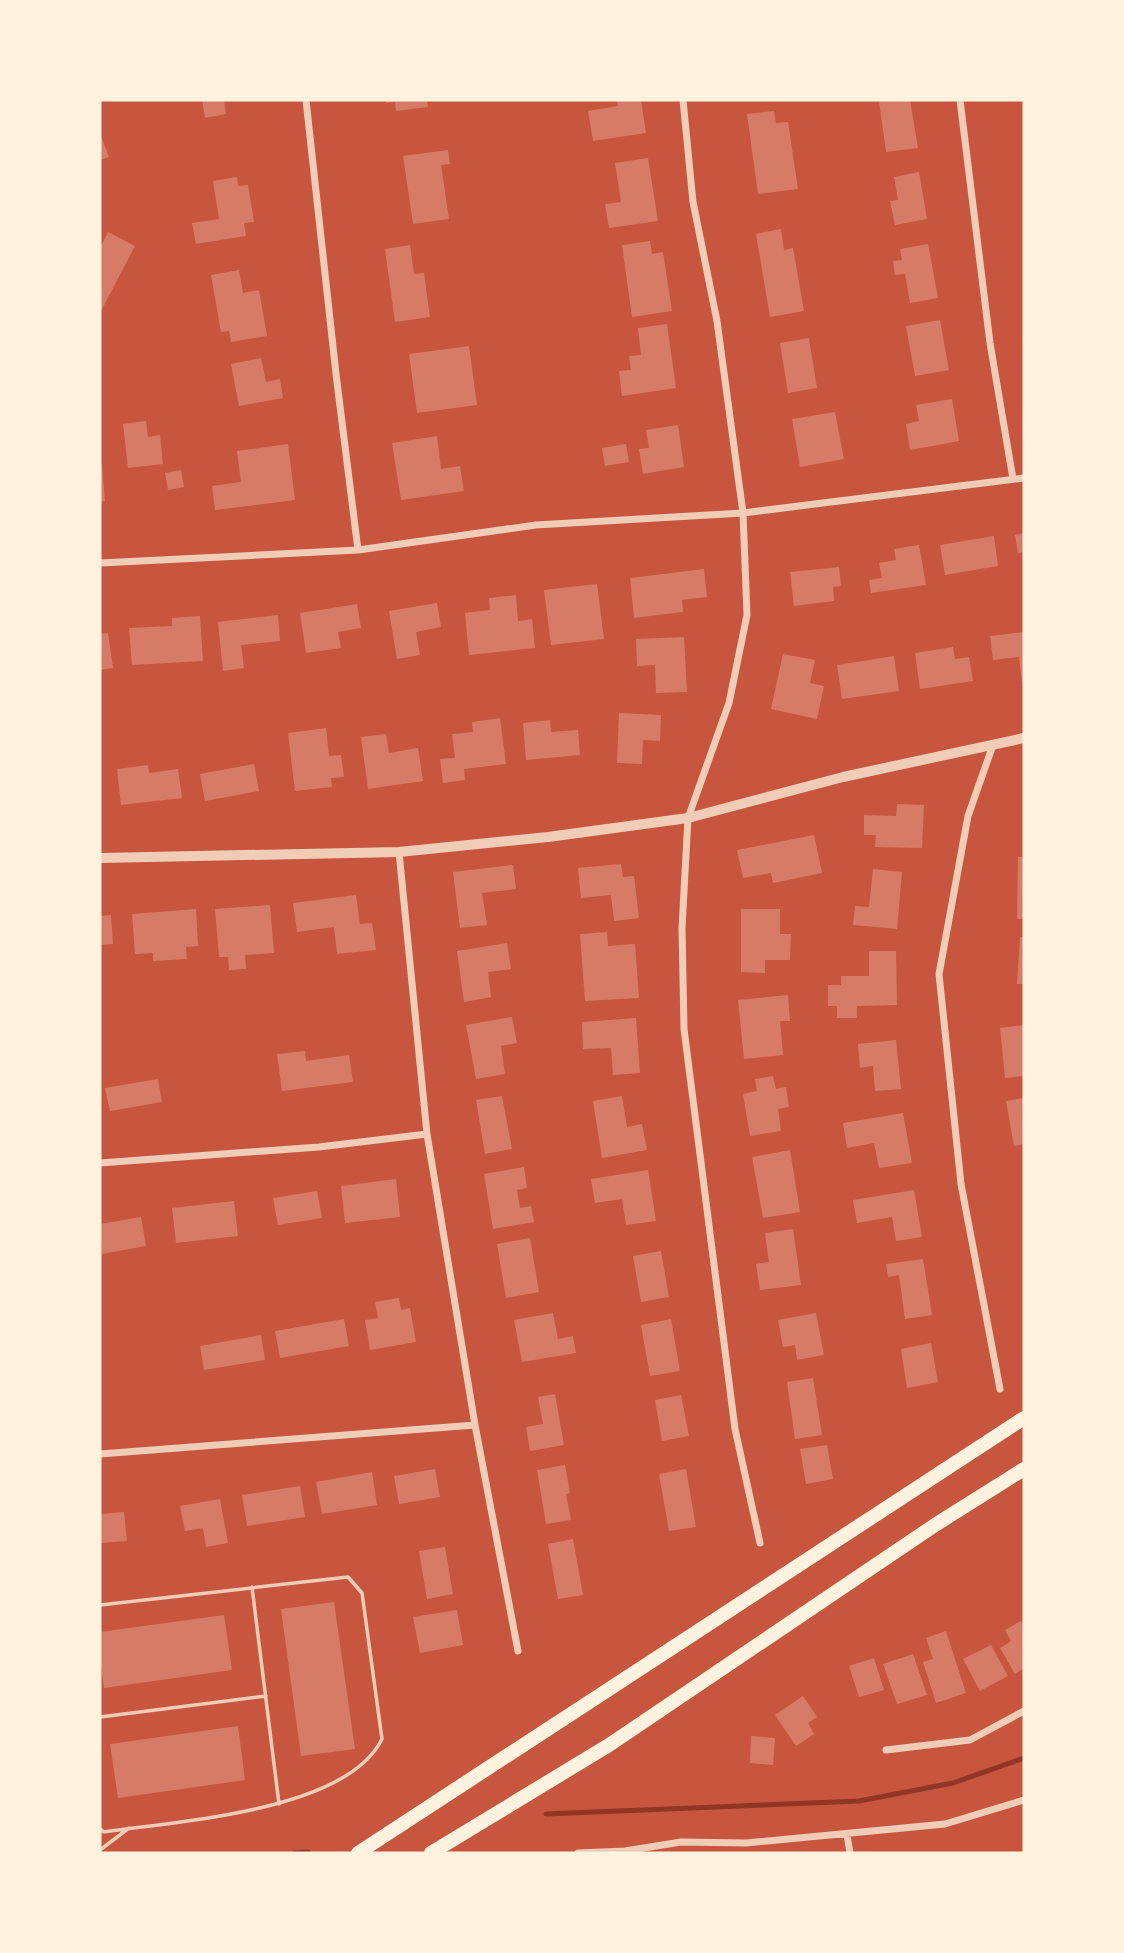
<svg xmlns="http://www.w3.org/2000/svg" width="1124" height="1953" viewBox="0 0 1124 1953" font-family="Overpass,sans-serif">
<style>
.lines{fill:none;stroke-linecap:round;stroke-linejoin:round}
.stream{stroke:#8f3625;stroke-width:5}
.building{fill:#d67c66}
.service{stroke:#f1ccb7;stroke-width:3.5}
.minor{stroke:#f1ccb7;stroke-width:7}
.tertiary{stroke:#f1ccb7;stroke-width:10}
.motorway{stroke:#fff3e0;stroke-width:14}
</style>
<rect width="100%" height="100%" fill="#c8553d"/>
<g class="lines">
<path class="stream" d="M546,1814l313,-13 94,-18 71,-25
M294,1853l14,-1"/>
</g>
<path class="building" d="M202,100h22l2,14 -21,4z
M386,100h41l1,7 -32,4 -1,-9 -9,1z
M617,100h24l5,33 -53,8 -5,-30 30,-5z
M888,100h22l8,48 -32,4 -7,-51z
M774,111l2,12 12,-1 10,67 -40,5 -11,-80z
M100,133l9,24 -9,3z
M448,150l2,14 -9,1 8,54 -36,5 -10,-68z
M648,158l10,63 -49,7 -4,-24 16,-2 -6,-39z
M919,172l8,47 -32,6 -5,-24 8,-1 -4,-23z
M237,177l1,9 10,-1 6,37 -10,1 2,13 -50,8 -4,-21 27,-4 -6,-38z
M781,229l3,21 9,-2 11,63 -34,6 -14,-83z
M108,232l27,14 -35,67v-65z
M650,241l2,13 11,-2 9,59 -40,6 -10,-72z
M928,244l10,54 -28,5 -5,-29 -10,1 -2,-14 9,-1 -2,-11z
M410,245l4,29 10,-1 6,44 -35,5 -10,-73z
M239,270l4,23 16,-3 8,46 -36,6 -2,-11 -8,1 -10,-57z
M940,320l9,50 -34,6 -9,-50z
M667,324l9,64 -54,8 -3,-25 12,-1 -2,-14 12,-1 -3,-27z
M809,338l8,50 -29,5 -8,-50z
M469,346l8,59 -60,8 -8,-59z
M261,358l5,24 14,-3 3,19 -44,8 -8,-42z
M952,399l7,42 -49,9 -4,-26 13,-3 -3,-16z
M835,412l9,47 -44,8 -8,-48z
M146,421l2,16 12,-2 3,29 -35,4 -5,-44z
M678,425l6,42 -41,7 -4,-25 10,-1 -3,-18z
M437,436l4,33 19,-3 4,25 -63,9 -9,-57z
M288,444l7,56 -80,10 -3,-24 29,-4 -4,-31z
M626,444l3,18 -24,4 -3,-18z
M100,464h2l3,37 -5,1z
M181,470l3,17 -16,3 -3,-17z
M1024,533v19l-6,1 -3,-18z
M994,536l4,30 -53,9 -5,-30z
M919,545l7,40 -55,8 -2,-13 13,-2 -3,-15 17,-3 -2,-11z
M839,567l2,19 -8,1 1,14 -40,5 -4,-34z
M704,569l3,28 -25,3 1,12 -49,6 -4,-40z
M597,584l7,55 -53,6 -7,-55z
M516,595l2,26 14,-2 3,29 -66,7 -4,-42 25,-3 -1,-12z
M437,603l4,24 -25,5 4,23 -23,4 -8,-48z
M357,604l4,24 -23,4 3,16 -35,5 -6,-40z
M278,615l2,26 -39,4 3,23 -21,3 -5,-49z
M200,616l3,45 -71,4 -3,-37 43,-2v-8z
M1024,632v50h-2l-3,-25 -26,3 -3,-24z
M108,633l5,35 -13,2v-36z
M684,637l3,55 -31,1 -1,-28 -18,1 -1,-27z
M953,647l2,12 14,-2 4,24 -53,8 -5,-36z
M783,654l32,6 -5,23 14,3 -7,33 -46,-10z
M894,656l5,35 -57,8 -5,-34z
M619,713l42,2 -1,26 -17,-1 -1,24 -25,-1z
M500,718l6,46 -42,5 1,11 -22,3 -3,-24 15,-1 -3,-24 21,-2 -1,-10z
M550,720l1,12 27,-2 2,25 -54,5 -3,-37z
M326,728l3,28 12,-1 3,22 -13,1 1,9 -37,4 -7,-58z
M386,734l3,19 29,-5 5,33 -55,8 -7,-52z
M254,764l5,27 -54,10 -5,-27z
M148,765l1,8 29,-4 4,29 -61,7 -4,-36z
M897,804l27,1 -2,43 -47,-1 1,-12h-12v-20l32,1z
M814,835l8,38 -49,10 -2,-10 -28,5 -6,-28z
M1018,857h6v62h-7z
M621,864l2,13 11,-1 5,42 -25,3 -3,-26 -30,3 -3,-30z
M513,865l3,24 -34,4 5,32 -27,3 -7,-56z
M873,869l29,3 -5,57 -44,-4 2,-19 14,1z
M356,895l4,29 12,-1 4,27 -39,4 -3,-27 -37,5 -4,-29z
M270,905l4,48 -29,2 1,14 -17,1 -1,-13h-9l-4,-48z
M196,909l2,37 -12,1 1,12 -34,2v-8l-18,1 -3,-40z
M741,909h39v25h11l-1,26h-25v13l-24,-1z
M111,915l2,29 -13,1v-29z
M607,932l1,14 27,-2 4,54 -54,3 -5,-67z
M1020,937h4v47h-7z
M507,943l4,26 -23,3 3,25 -27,5 -7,-51z
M869,951h27l1,54 -40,1v12h-20v-12h-9v-21h13v-9h28z
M788,995l2,26h-10l3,34 -39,4 -6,-59z
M512,1017l5,26 -16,3 4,28 -29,5 -10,-54z
M636,1018l4,55 -27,2 -2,-27 -28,1 -1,-27z
M1024,1025v51l-19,2 -5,-50z
M896,1040l5,49 -26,2 -2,-25 -13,2 -2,-24z
M305,1051l1,10 43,-6 4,27 -71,9 -5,-37z
M773,1076l3,13 10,-2 3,20 -11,2 3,22 -31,5 -7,-42 14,-3 -2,-12z
M158,1079l4,23 -52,9 -5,-23z
M502,1096l10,53 -27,5 -9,-54z
M622,1096l5,31 15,-3 5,26 -45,8 -9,-57z
M1024,1098v46l-10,2 -8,-45z
M903,1113l9,50 -33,5 -5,-25 -27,5 -4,-25z
M790,1150l10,62 -37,6 -11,-61z
M524,1167l3,21 -10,2 3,18 11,-2 3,16 -41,7 -9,-55z
M648,1170l8,51 -30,4 -4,-26 -27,4 -4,-24z
M396,1179l4,38 -55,6 -4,-37z
M914,1190l8,47 -26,4 -4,-24 -35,6 -4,-23z
M317,1191l5,27 -44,7 -5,-27z
M234,1201l4,35 -62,7 -4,-35z
M141,1217l5,29 -44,8 -2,-30z
M793,1229l8,56 -41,5 -4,-26 13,-2 -4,-29z
M530,1238l9,54 -33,6 -9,-54z
M661,1251l8,46 -28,5 -8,-46z
M923,1259l9,56 -27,4 -6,-44 -11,2 -2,-13z
M399,1298l2,12 9,-2 6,34 -46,8 -5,-30 13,-2 -3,-16z
M553,1313l5,26 15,-3 3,17 -54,9 -8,-42z
M816,1313l8,42 -27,5 -2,-15 -12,2 -5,-27z
M344,1319l5,27 -69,12 -5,-27z
M671,1319l9,52 -30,5 -9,-51z
M261,1335l4,25 -61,10 -4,-24z
M931,1343l7,39 -31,6 -6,-39z
M813,1378l9,57 -27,4 -8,-57z
M555,1394l9,51 -34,6 -4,-24 17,-3 -5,-27z
M681,1395l8,41 -27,5 -7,-41z
M827,1445l6,34 -27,5 -6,-35z
M565,1465l5,28 -4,1 5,26 -25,4 -9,-54z
M435,1469l5,28 -41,7 -5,-28z
M686,1469l10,58 -27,4 -10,-57z
M372,1472l5,33 -55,9 -6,-32z
M300,1486l5,31 -58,9 -5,-31z
M220,1499l8,44 -22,4 -3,-19 -18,3 -5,-25z
M124,1512l3,29 -27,2v-29z
M573,1539l10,56 -25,4 -10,-55z
M445,1547l8,47 -26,5 -8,-48z
M334,1602l21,147 -54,7 -20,-147z
M457,1610l6,35 -43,8 -7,-36z
M224,1615l8,55 -128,18 -4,-29v-27z
M1021,1621l3,5v42l-9,6 -15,-26 11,-7 -6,-11z
M946,1631l20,62 -30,10 -13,-41 10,-3 -7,-21z
M991,1645l17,31 -28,15 -17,-32z
M913,1654l14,41 -30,9 -14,-40z
M874,1658l10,32 -25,7 -10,-31z
M803,1696l14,21 -9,6 6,11 -18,12 -21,-31z
M238,1726l7,54 -127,18 -8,-54z
M751,1736l24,2 -2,27 -23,-2z"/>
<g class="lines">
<path class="service" d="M252,1587l27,217
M100,1605l248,-28 14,16 20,146c-36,73 -206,82 -278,93l-4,-3
M100,1717l166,-21
M100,1850l29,-22"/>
<path class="minor" d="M306,100l30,274 22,176
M683,100l10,102 24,119 26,192 4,102 -18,88 -41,115 -6,110 2,101 51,400 25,114
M960,100l30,243 23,136
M100,563l258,-13 178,-25 207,-12 281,-35
M993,745l-25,71 -29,158 22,210 39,205
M399,852l28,282 48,291 43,226
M100,1163l219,-16 108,-13
M100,1454l375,-29
M886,1750l84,-10 54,-29
M847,1835l3,18
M578,1853l47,-2 56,-9 65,1 199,-19 79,-24"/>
<path class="tertiary" d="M100,858l299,-6 149,-15 140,-19 155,-41 181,-39"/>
<path class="motorway" d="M358,1853l666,-435
M431,1853l178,-108 326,-220 89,-56"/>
</g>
<rect width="1124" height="1953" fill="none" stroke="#fff3e0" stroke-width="203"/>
</svg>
